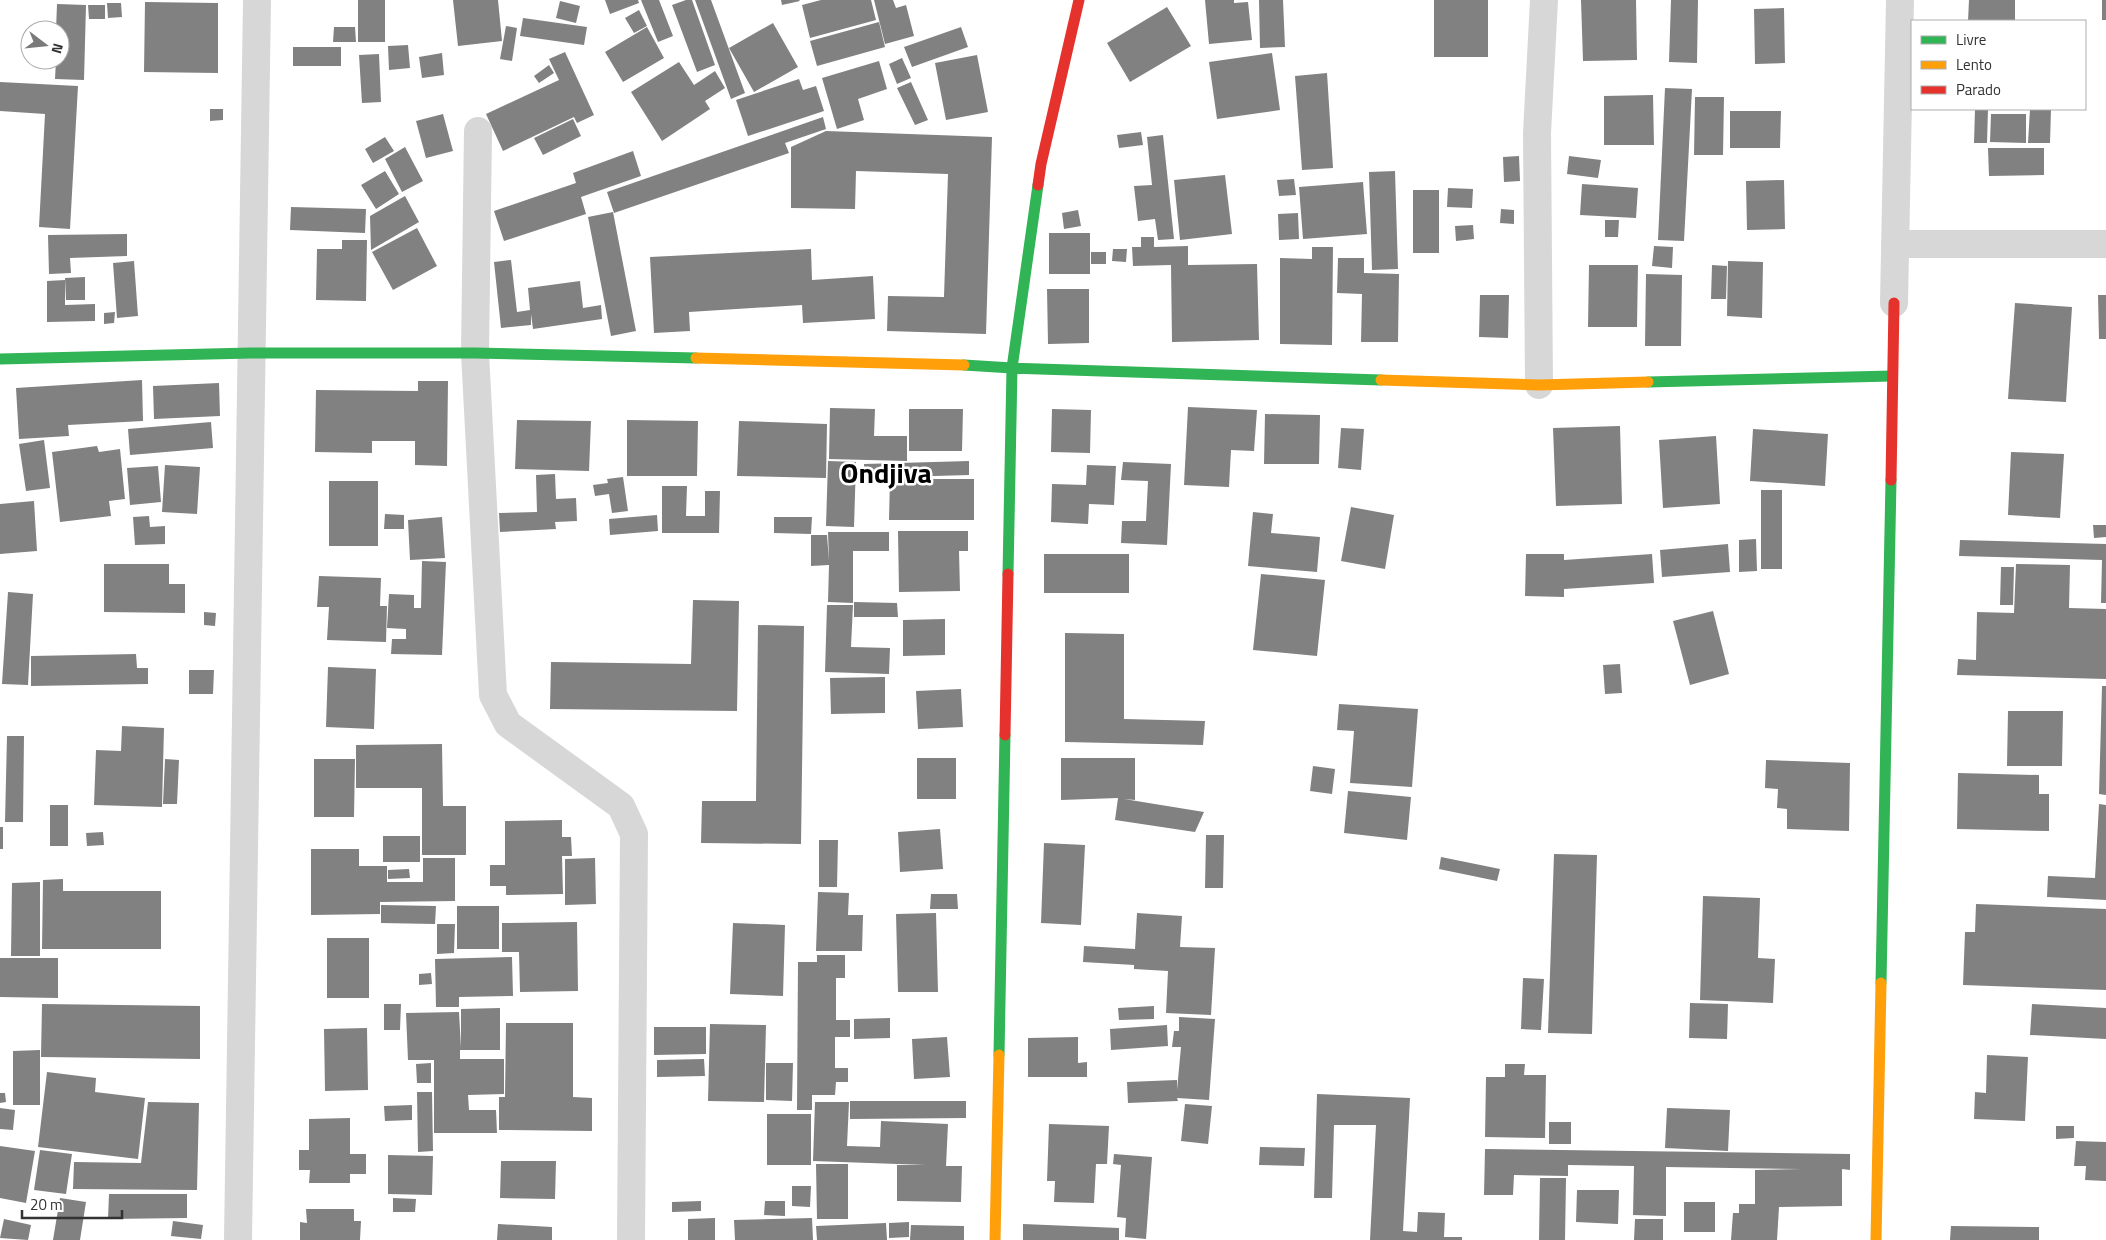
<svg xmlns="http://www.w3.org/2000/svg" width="2106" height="1240" viewBox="0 0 2106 1240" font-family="'Titillium Web',sans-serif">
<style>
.building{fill:#818181}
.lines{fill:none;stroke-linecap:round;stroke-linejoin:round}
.street{stroke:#d7d7d7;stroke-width:28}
.fast{stroke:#30b455;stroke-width:11}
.slow{stroke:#ff9f0a;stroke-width:11}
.jam{stroke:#e5322d;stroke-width:11}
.labels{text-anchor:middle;stroke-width:5;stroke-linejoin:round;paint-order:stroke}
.town-label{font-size:28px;font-weight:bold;fill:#000;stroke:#fff}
</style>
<rect width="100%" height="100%" fill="#fff"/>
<path class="building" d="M358,0h27v42h-27z
M453,0h45l4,41 -44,5z
M605,0h33l1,3 -29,11z
M641,0h18l14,36 -15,6z
M686,0h6l23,65 -18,7 -25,-67z
M695,0h16l34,93 -14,6z
M781,0h18l1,1 -18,4z
M821,0h50l5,20 -66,18 -8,-33z
M874,0h19l3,8 10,-3 8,31 -29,8z
M1205,0h29v3l14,-1 4,38 -43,4z
M1259,0h24l2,47 -25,1z
M1434,0h54v57h-54z
M1581,0h55l1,60 -54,1z
M1671,0h27l-1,63 -28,-1z
M1969,0h46v21h-47z
M2102,0h4v20h-4z
M560,1l20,5 -4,17 -20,-5z
M145,2l73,1v70l-74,-1z
M107,3h14l1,14 -14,1z
M57,4l29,1 -2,75 -29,-1 1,-19h4v-30h-4z
M88,5h17v14h-16z
M1167,7l24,39 -61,36 -23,-39z
M1784,8l1,55 -30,1 -1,-55z
M639,10l8,16 -13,7 -9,-15z
M523,18l64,9 -3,18 -64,-9z
M879,22l6,25 -68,19 -7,-25z
M773,23l25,44 -44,25 -25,-44z
M506,26l11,2 -5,33 -12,-2z
M334,27h21l1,15h-23z
M647,27l17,31 -41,24 -18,-30z
M961,27l7,20 -56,20 -8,-20z
M408,45l2,23 -21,2 -1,-24z
M293,47h48v19h-48z
M565,52l29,63 -17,8 -3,-6 -71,34 -17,-37 73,-34 -10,-21z
M442,53l2,22 -22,3 -3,-21z
M1272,53l8,57 -63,9 -8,-57z
M379,54l2,48 -19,1 -3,-48z
M977,55l11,57 -42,8 -11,-57z
M902,58l9,20 -14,6 -8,-20z
M879,61l8,28 -29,10 6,21 -27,9 -15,-51z
M679,62l15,23 21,-14 10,17 -20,13 5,8 -48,32 -31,-49z
M549,65l5,8 -15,10 -5,-7z
M1327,73l6,95 -31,2 -7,-94z
M799,79l4,11 13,-4 8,25 -76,25 -12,-36z
M0,82l78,4 -8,143 -31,-2 6,-113 -45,-3z
M911,82l17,38 -13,5 -18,-37z
M1665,88l27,1 -8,152 -26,-1z
M1653,95l1,50h-50v-49z
M1695,97h29l-1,58h-29z
M210,109h13v11l-13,1z
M1975,109h13l-1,34h-13z
M2030,109h21l-1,34h-22z
M1730,111h51l-1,37h-50z
M443,114l10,37 -27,7 -10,-37z
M1991,114h35v29l-36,-1z
M823,117l3,12 -41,14 4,10 -175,60 -7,-21z
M573,119l8,17 -38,19 -9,-17z
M826,131l166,6 -6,197 -99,-3 1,-35 56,1 4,-123 -92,-3 -1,38 -64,-1v-61z
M1141,132l2,13 -24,3 -2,-13z
M1163,135l11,104 -16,1 -3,-21 -17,2 -4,-35 18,-1 -5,-48z
M385,137l9,14 -21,12 -8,-14z
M405,147l18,34 -21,11 -17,-33z
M1988,148h56v27l-55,1z
M633,151l8,25 -60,21 5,17 -82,27 -10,-30 82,-28 -3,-10z
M1519,156l1,25 -16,1 -1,-25z
M1569,156l32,4 -3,18 -31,-4z
M385,171l14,23 -23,15 -15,-24z
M1395,171l3,98 -26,1 -3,-98z
M1225,175l7,59 -52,6 -6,-60z
M1294,179l2,16 -17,1 -2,-16z
M1784,180l1,49 -38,1 -1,-49z
M1363,182l4,52 -64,5 -4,-52z
M1582,184l56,4 -2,30 -56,-3z
M1448,188l25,1 -1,19 -25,-1z
M1413,190h26v63h-26z
M405,196l14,26 -48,28 -1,-34z
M291,207l75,2 -1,24 -75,-3z
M1501,209l13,1v14l-14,-1z
M1078,210l3,16 -17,3 -2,-16z
M613,212l23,119 -25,5 -23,-119z
M1298,213l1,26 -20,1 -1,-26z
M1605,220h14l-1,17h-13z
M1473,225l1,14 -18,2 -1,-15z
M417,228l20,38 -44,24 -21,-38z
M1049,233h41v41h-41z
M127,234v22l-57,2 1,15 -22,1 -1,-39z
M1141,237h13v10l34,-1v19l69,-1 2,76 -87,2 -1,-77 -38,1 -1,-19h9z
M342,240h25l-1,61 -50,-1 1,-51h25z
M1654,246l19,1 -1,21 -20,-2z
M1312,247h21l-1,98 -52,-1v-86l32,1z
M811,249l1,31 61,-4 2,43 -72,4 -1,-18 -113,7 1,19 -36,2 -4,-76z
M1113,249h14l-1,13 -14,-1z
M1091,252h15v12h-15z
M1338,258h26v15l35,1 -1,68h-37l1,-48 -25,-1z
M511,260l6,52 13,-2 -2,-22 52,-7 3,27 18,-3 1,14 -69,10 -2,-15v11l-30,3 -7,-66z
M134,261l4,55 -21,2 -4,-55z
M1728,261l35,1 -1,56 -35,-2z
M1589,265h49l-1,62h-49z
M1712,265l15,1 -1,33h-15z
M1646,274l36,1 -1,71h-36z
M85,277v23h-19l-1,-22z
M65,280v25l30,-1v17l-48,1v-41z
M1047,289h42v54l-41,1z
M1480,295h29l-1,43 -29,-1z
M2098,295h8v44h-7z
M2015,303l57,4 -6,95 -58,-3z
M115,312l-1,11 -10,1v-11z
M142,380l1,41 -75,4 1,11 -50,3 -3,-51z
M418,381h30l-1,85 -32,-1v-24h-43v12l-57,-1 1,-62 102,1z
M219,383l1,33 -66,3 -1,-33z
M1188,407l69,3 -3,41 -23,-1 -2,37 -45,-2z
M830,408l45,1 -1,27h33v25l-78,-2z
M909,409h54l-1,42h-53z
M1052,409l39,1 -1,43 -39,-1z
M1265,414l55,1 -1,49h-55z
M517,420l74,1 -2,50 -74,-2z
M627,420l71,1 -1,55h-70z
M739,421l88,3 -1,54 -89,-2z
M211,422l2,26 -83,7 -2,-26z
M1620,426l2,78 -66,2 -3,-78z
M1341,428l23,1 -3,41 -23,-2z
M1753,429l75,5 -3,52 -75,-5z
M1716,436l4,68 -57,4 -4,-68z
M44,440l6,48 -24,3 -7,-47z
M97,446l2,6 21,-3 5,50 -16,2 2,15 -51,6 -8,-70z
M2011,452l53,2 -4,64 -52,-3z
M828,461l28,1 -2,65 -28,-1z
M969,461v14l-104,3 -1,-14z
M1123,462l48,2 -4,81 -46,-2 1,-22h24l2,-40 -27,-1z
M165,465l35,2 -3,47 -35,-2z
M1087,465l29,1 -2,39 -25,-1 -1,20 -37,-2 1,-38 34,1z
M158,466l3,36 -31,3 -3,-37z
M555,474l1,25 20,-1 1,23 -22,1 1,7 -56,3 -1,-19 38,-1 -1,-37z
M623,477l5,34 -16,2 -3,-19 -14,2 -2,-11 15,-2 -1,-4z
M890,479h84v41h-85z
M329,481h49v65h-49z
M662,486h25l-1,30h19v-25h15l-1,42h-57z
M1761,490h21v79h-21z
M34,501l3,50 -37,3v-50z
M1351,507l43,8 -9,54 -44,-8z
M1253,512l20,2 -2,19 49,4 -3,35 -69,-6z
M385,514l19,1v14h-20z
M657,515l1,16 -48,4 -1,-16z
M149,516l1,11 15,-1v18l-30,1 -2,-28z
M442,517l3,41 -35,2 -2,-40z
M774,517h38l-1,17 -37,-1z
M2093,525h13v12l-12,1z
M898,531h70v20h-9l1,40 -61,1z
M828,532h61v19h-36v52l-25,-1 1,-37 -18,1v-31h16l2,26z
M1756,539l1,32 -18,1v-32z
M1960,540l146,4v59h-5l1,-43 -143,-4z
M1728,544l2,28 -68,5 -2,-27z
M1044,554h85v39h-85z
M1526,554h38v6l88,-6 2,29 -90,6v8l-39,-1z
M422,561l24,1 -4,93 -51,-1 1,-15h14v-10l-19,-1 2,-34 25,1v13h7z
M104,564h65v20h16v29l-81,-1z
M2016,564l54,1 -1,43 37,1v70l-149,-4 1,-16 18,1 1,-48 37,1z
M2001,567h13l-1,38h-13z
M1261,574l64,6 -8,76 -64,-6z
M319,576l62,2 -1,28h7l-1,36 -59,-2 2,-33h-12z
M8,592l25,2 -5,91 -26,-1z
M693,600l46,1 -2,110 -187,-2 1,-47 140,2z
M854,602l43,1 1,14h-44z
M827,605h26l-2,42 39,1 -1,26 -64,-2z
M1713,611l16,63 -39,11 -17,-64z
M204,612l12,1 -1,13 -11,-1z
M945,619v36l-42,1v-36z
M758,625l46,1 -3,218 -100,-1 1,-42h54z
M1065,633l59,1v85l81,2 -2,24 -138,-3z
M136,654l1,14h11v16l-117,2v-30z
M1620,664l2,29 -17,1 -2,-29z
M328,667l48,2 -2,60 -48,-2z
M189,670h25l-1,24h-24z
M885,677v36l-54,1 -1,-36z
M2102,686h4v109l-7,-1z
M961,689l2,38 -45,2 -2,-38z
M1339,704l79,5 -6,78 -62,-4 4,-52 -17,-1z
M2008,711h55l-1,55h-55z
M122,726l42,2 -2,79 -68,-2 2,-55 25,1z
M7,736h17l-1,86h-18z
M442,744l1,62h23v49h-44v-67h-66v-43z
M917,758h39v41h-39z
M1061,758h74v42l-11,-1 80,13 -9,20 -80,-12 3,-22 -57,2z
M165,759l14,1 -2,44h-14z
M314,759h41l-1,58h-40z
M1766,760l84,3 -1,68 -62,-2v-20l-10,-1 1,-19 -13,-1z
M1313,766l22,3 -3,25 -22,-3z
M1958,773l81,2v19h10v37l-92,-2z
M1348,791l63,6 -4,43 -63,-7z
M2099,804l7,1v95l-59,-3 1,-21 47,2z
M50,805h18v41h-18z
M562,820v17h9l1,19h-10l1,38 -57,1v-9h-16v-21h15v-44z
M0,827h3v22h-3z
M940,829l3,40 -43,3 -2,-40z
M103,832l1,13 -17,1 -1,-13z
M1206,835h18l-1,53h-18z
M383,836h37v26h-37z
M819,840h19l-1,47h-18z
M1044,843l41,2 -4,80 -40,-2z
M311,849h48v17h28v16h36v-24h32v43l-75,1v12l-69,1z
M1554,854l43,1 -5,179 -44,-1z
M1441,857l59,12 -3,12 -58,-12z
M595,858l1,46 -31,1v-46z
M409,869l1,9 -22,1v-9z
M63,879v12h98v58h-119l1,-69z
M40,882v74h-29l1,-73z
M818,892l31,1 -1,22h15l-1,36h-46z
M931,894h26l1,15h-28z
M1703,896l57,2 -2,60 17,1 -2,44 -73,-3z
M1976,904l130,5v81l-143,-5 2,-53h10z
M381,905l55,1 -1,18 -54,-1z
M457,906h42v43h-42z
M936,913l2,79h-40l-2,-78z
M1137,913l45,3 -2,31 35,1 -4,67 -45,-2 2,-42 -34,-2v-4l-51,-3 1,-16 51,3z
M577,922l1,69 -58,1 -1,-40h-17v-29z
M733,923l52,2 -2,71 -53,-2z
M437,924h18l-1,29 -17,1z
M327,938h42v60h-42z
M817,955h28v23h-9v42h14v17h-15v31h13v14h-12l-1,13h-23v15h-15l1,-148h19z
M512,957l1,39 -54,1v10h-23l-1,-48z
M0,958h58v40l-58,-1z
M431,973l1,11 -13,1v-11z
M1523,978l21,1 -3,51 -20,-1z
M1690,1003l38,1 -1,35 -38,-1z
M42,1004l158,2v53l-159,-2z
M384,1004h17l-1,26h-16z
M2032,1004l74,4v31l-76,-4z
M1154,1006v13l-35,1 -1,-12z
M500,1008v42h-40v9h-20h64v35l-36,1 1,15h27l1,23h-63v-73h-26l-2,-47 53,-1 2,36v-39z
M1179,1017l36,2 -6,81 -32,-2 1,3 -50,2 -1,-21 50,-2v10l4,-43h-9l2,-16h5z
M890,1018v20l-36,1v-20z
M506,1023h67v74l19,1v33l-93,-1v-33h6z
M710,1024l56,1 -2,77 -56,-1z
M1167,1025l1,21 -57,4 -1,-21z
M654,1027h52v27l-52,1z
M367,1028l1,62 -43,1 -1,-62z
M947,1037l3,40 -36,2 -2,-40z
M1078,1037v26l9,-1v15h-59v-39z
M40,1050v55h-27v-54z
M1987,1055l41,2 -3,64 -51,-2 1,-27 11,1z
M704,1059l1,17 -48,1v-17z
M431,1063v20h-14l-1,-19z
M766,1063h27l-1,38 -26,-1z
M1505,1064h20l-1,11h22l-1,63 -60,-1 1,-60h19z
M47,1072l49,6 -1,14 50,6 -7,61 -100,-12z
M417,1092h15l1,59 -15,1z
M0,1093h5l1,9 -6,1z
M1317,1094l93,4 -7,133 14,1 1,-20 27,1 -1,24h18v3h-92l6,-115h-42l-2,73h-18z
M850,1101h116v17l-116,1z
M148,1102l51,1 -2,87 -124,-1 1,-27 67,1z
M815,1102h34l-2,44 33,1 1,-26 67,3 -2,42h16l-1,36 -64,-1v-36h29l-113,-4z
M1185,1104l27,2 -4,38 -27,-3z
M412,1105v15l-27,1 -1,-15z
M0,1108l15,2 -2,20 -13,-1z
M1667,1108l63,2 -2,41 -63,-3z
M767,1114h44v51h-44z
M350,1118v36h16v20h-16v9h-41l1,-13h-11v-20h10v-31z
M1549,1122h22v22h-22z
M1049,1124l60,2 -2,38h-11l-2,39 -40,-1 1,-21h-8z
M2056,1126h18v12l-18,1z
M2076,1141l30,1v39l-21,-1 1,-14h-12z
M0,1146l35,5 -9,52 -26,-5z
M1260,1147l45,1 -1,18 -45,-1z
M1485,1149l365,5v16l-8,-1v37l-63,1 -2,33h-46l2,-27h6v-9h16v-34l47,-1 -136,-2v49l-33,-1 1,-49 -66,-1v11l-54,-1 -1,20h-29z
M40,1150l32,4 -6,40 -32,-4z
M1114,1154l38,3 -6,82 -21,-2 1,-19 -9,-1 4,-52 -8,-1z
M388,1155l45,1 -1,39 -44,-1z
M501,1161h55l-1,38 -55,-1z
M816,1164h32v55h-31z
M1540,1178h26l-1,62h-26z
M792,1186h19l-1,21 -18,-1z
M1577,1190h42l-1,34 -42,-2z
M109,1194h78v24l-79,1z
M60,1198l26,4 -6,38h-27z
M393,1198l23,1 -1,13h-22z
M701,1201v10l-29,1v-10z
M765,1201h20v15l-21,-1z
M1684,1202h31v30h-31z
M306,1209h48v12h7l-1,19h-60v-18l7,1z
M715,1218v22h-27v-21z
M812,1218l1,22h-78l-1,-20z
M4,1219l27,6 -3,15 -28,-2z
M1635,1219h28v21h-29z
M173,1221l30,4 -2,14 -30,-3z
M909,1222v15l-20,1v-15z
M886,1223l1,17h-70l-1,-14z
M498,1224l54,3v13h-55z
M1023,1224l96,4v12h-96z
M911,1225l53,1v14h-54z
M1951,1226l88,1v13h-89z"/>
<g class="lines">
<path class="street" d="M478,131l-3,222 18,342 15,29 113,82 13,28 -3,406
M1895,244h211
M1894,303l6,-303
M1539,385l-2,-252 7,-133
M238,1240l19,-1240"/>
<path class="fast" d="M0,359l251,-6h224l221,5
M964,365l48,3 369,12
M1648,382l244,-6
M1008,574l4,-206 26,-183
M1881,983l10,-503
M999,1055l6,-320"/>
<path class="slow" d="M696,358l268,7
M1381,380l158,5 109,-3
M995,1240l4,-185
M1876,1240l5,-257"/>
<path class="jam" d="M1038,185l3,-21 38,-164
M1891,480l3,-177
M1005,735l3,-161"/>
</g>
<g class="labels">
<g class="town-label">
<text x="886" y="483">Ondjiva</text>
</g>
</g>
<rect x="1911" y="20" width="175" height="90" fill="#ffffff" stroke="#adadad"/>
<rect x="1921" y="36" width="25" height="8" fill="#30b455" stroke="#adadad"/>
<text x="1956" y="45" font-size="15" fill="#333333">Livre</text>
<rect x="1921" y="61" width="25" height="8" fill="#ff9f0a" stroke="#adadad"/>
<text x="1956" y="70" font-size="15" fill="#333333">Lento</text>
<rect x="1921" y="86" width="25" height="8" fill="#e5322d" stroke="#adadad"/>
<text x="1956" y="95" font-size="15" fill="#333333">Parado</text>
<g transform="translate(45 45) rotate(106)"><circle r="24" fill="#ffffff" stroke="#adadad"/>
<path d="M0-4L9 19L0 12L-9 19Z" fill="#7a7a7a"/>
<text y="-8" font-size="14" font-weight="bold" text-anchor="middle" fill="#333333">N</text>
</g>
<path d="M22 1210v8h100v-8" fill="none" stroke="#333333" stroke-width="2.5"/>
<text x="30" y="1210" font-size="15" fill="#333333" stroke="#ffffff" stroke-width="4" paint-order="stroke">20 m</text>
</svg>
